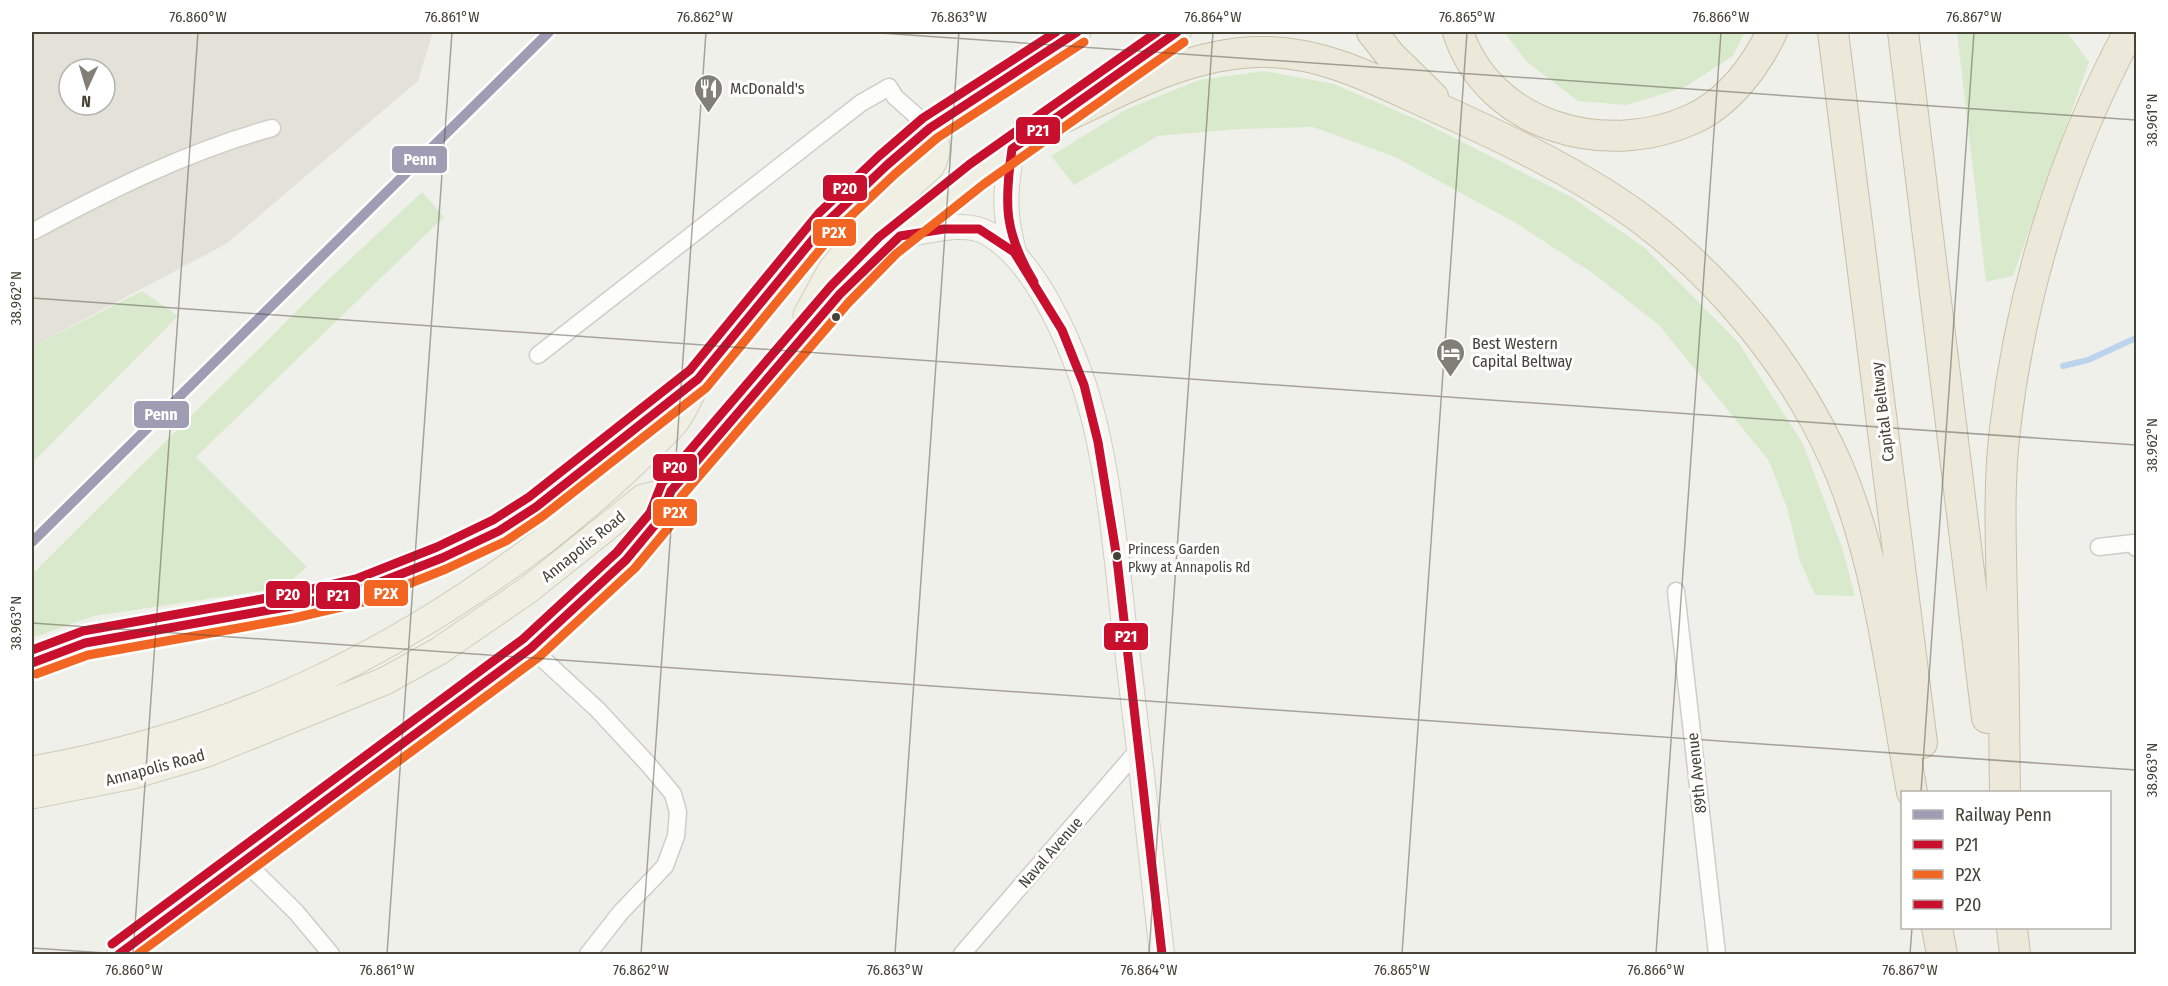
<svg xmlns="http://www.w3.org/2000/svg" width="2168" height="986" viewBox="0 0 2168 986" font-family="'Fira Sans Condensed',sans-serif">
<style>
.residential{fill:#e4e2d8;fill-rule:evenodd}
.green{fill:#d9eacc}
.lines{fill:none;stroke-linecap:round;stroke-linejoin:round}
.stream{stroke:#bcd3ed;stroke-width:6}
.street-casing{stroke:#cecdc8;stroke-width:19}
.secondary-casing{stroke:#cfcec2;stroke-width:26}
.primary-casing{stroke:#d2ceb9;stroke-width:29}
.highway-casing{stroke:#c7c0a7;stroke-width:32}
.street{stroke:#fdfdfc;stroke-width:16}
.secondary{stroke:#f6f5ef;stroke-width:24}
.primary{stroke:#f0efe4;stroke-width:27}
.highway{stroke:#ece8da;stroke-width:30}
.bus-1-casing{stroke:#fff;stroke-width:14}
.bus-2-casing{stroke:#fff;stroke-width:14}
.bus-3-casing{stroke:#fff;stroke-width:14}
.bus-1{stroke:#c8102e;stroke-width:9}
.bus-2{stroke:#f26522;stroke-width:9}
.bus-3{stroke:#c8102e;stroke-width:9}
.rail-1-casing{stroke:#fff;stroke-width:15}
.rail-1{stroke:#9f9cb3;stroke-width:10}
.ticks{fill:none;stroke:#464237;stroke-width:1.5;stroke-opacity:0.45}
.bus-dot{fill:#464237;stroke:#fff;stroke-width:2}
.labels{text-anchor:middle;stroke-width:6;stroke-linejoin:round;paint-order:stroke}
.bus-label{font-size:14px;fill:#464237;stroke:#fff;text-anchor:start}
.poi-label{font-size:16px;fill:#464237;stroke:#fff;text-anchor:start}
.street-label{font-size:16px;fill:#464237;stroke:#fff}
.line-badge{stroke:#fff;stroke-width:2}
.badge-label{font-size:16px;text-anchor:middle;font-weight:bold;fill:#fff}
.neatline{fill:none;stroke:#464237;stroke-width:2}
.ticks-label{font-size:15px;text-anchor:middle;fill:#464237}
</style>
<rect width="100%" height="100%" fill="#f0f0eb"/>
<path class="residential" d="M32,32h401l-15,49 -192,163 -194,103zM69,69h36v36h-36z"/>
<path class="green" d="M1504,32h241l-12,24 -48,31 -58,18 -49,-4 -51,-39z
M1957,32h110l22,30 -76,214 -27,6z
M1264,71l70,13 89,38 150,76 72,50 93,94 65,102 39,103 13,49 -40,-1 -15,-34 -13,-53 -18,-47 -110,-136 -68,-53 -77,-50 -119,-65 -82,-30 -72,2 -83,7 -84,49 -23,-29 76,-47 72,-29z
M422,192l22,25 -248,240 111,110 -25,21 -188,28 -62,22v-64l296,-294z
M142,291l36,25 -146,147v-116z"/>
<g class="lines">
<path class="stream" d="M2063,366l25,-6 48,-22"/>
<defs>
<path id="street" d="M32,232c76,-41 156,-81 240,-104
M538,355l323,-252 28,-16 6,10 35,31
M2099,547l34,-4 3,5
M1676,591l41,363
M531,648l66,61 51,55 25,30 5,18 -2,24 -11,30 -44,46 -33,42
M244,861l52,51 35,42
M962,954l177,-205"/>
<path id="secondary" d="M1012,149c-7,44 -9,60 2,103
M900,236c27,-4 65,-17 89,-2 45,26 79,103 95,151 23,70 31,158 39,232 14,112 27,225 39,337
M119,954l412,-306 95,-88 34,-41 11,-28"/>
<path id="primary" d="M807,315l25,-46 44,-53 54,-49c9,-15 7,-24 0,-39
M32,663c105,-42 220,-40 328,-73 47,-15 96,-35 139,-58 69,-38 128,-99 191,-147
M32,770c193,-34 355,-110 511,-229 37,-29 71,-58 104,-91 9,-9 20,-18 28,-28 11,-14 16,-32 26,-46 39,-53 81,-105 125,-153 73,-80 162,-132 251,-191
M32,795l101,-20 74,-22 178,-72 54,-30 89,-61 115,-92 28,-7 169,-197 48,-49 89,-71 200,-142"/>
<path id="highway" d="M1372,32l19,24 42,41
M1458,32c31,95 147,126 232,88 38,-16 65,-53 82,-88
M1833,32l89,711
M1903,32l84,686
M1041,128c68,-30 139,-74 216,-76 63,-2 117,27 174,53 69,31 152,70 213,116 81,62 149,146 191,239 45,101 57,225 77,332
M2005,792c-1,-63 -1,-127 -3,-191 -1,-57 -4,-115 3,-172 16,-138 58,-275 124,-397
M1937,928l5,26
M2012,928l3,26"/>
</defs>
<use href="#street" class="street-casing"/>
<use href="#secondary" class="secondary-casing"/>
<use href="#primary" class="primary-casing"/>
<use href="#highway" class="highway-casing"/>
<use href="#street" class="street"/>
<use href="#secondary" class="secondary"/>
<use href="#primary" class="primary"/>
<use href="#highway" class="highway"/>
<defs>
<path id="bus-1" d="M1034,282c-30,-49 -30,-78 -22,-133l165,-117
M32,663l53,-20 207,-37 68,-16 82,-32 57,-27 37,-24 162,-128 130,-158 59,-56 43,-37 147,-96
M119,954l412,-306 95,-88 34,-41 11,-28 169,-197 60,-58 44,-7h35l35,23 48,78 22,55 14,57 19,117 45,395"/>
<path id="bus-2" d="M36,674l52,-19 206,-37 69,-16 83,-33 60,-28 37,-25 163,-128 131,-159 58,-55 42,-36 147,-96
M138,954l401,-297 96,-89 35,-42 11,-29 168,-195 47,-48 88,-70 200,-142"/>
<path id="bus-3" d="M32,650l51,-19 207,-37 66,-15 81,-32 56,-27 36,-23 161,-127 129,-157 60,-57 44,-38 133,-86
M112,944l411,-305 94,-87 33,-39 12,-30 169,-197 48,-49 91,-73 187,-132"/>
</defs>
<use href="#bus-1" class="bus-1-casing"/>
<use href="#bus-2" class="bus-2-casing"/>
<use href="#bus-3" class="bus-3-casing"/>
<use href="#bus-1" class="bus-1"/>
<use href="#bus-2" class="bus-2"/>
<use href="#bus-3" class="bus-3"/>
<defs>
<path id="rail-1" d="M32,542l517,-510"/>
</defs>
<use href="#rail-1" class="rail-1-casing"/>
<use href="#rail-1" class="rail-1"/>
</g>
<path class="ticks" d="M866,32l1270,88M32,298l2104,147M32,623l2104,147M1921,792l53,-760M32,948l88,6M133,954l65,-922M387,954l65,-922M641,954l65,-922M895,954l64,-922M1149,954l64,-922M1402,954l65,-922M1656,954l65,-922M1910,954l2,-26"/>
<defs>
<symbol id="restaurant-pin" viewBox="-11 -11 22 30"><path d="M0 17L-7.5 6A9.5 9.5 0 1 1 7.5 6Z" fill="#827f76" stroke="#fff"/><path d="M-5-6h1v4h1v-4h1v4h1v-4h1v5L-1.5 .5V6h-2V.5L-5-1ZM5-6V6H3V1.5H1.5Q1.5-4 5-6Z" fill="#fff"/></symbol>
<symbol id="hotel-pin" viewBox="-11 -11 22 30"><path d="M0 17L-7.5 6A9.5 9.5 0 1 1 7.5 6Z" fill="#827f76" stroke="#fff"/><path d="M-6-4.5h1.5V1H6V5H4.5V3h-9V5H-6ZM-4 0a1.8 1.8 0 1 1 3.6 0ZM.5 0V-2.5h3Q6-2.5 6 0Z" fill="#fff"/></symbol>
</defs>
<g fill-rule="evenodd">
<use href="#restaurant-pin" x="692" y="72" width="33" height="45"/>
<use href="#hotel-pin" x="1434" y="336" width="33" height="45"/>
</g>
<g class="bus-dot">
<circle cx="836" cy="317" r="5"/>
<circle cx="1117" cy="556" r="5"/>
</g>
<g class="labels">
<g class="bus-label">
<text x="1128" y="554">Princess Garden<tspan x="1128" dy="18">Pkwy at Annapolis Rd</tspan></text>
</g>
<g class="poi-label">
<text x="730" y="94">McDonald's</text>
<text x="1472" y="349">Best Western<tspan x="1472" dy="18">Capital Beltway</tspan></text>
</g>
<g class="street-label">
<text transform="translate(1882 412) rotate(-97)" y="6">Capital Beltway</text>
<text transform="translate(583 546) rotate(-39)" y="6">Annapolis Road</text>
<text transform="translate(155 767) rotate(-15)" y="6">Annapolis Road</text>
<text transform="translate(1696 773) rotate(-96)" y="6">89th Avenue</text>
<text transform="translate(1050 852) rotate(-49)" y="6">Naval Avenue</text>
</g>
</g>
<g class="line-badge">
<rect x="1015" y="116" width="46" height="29" rx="6" fill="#c8102e"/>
<rect x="391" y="145" width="57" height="29" rx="6" fill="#9f9cb3"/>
<rect x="822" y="174" width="46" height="28" rx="6" fill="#c8102e"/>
<rect x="812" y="218" width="45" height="29" rx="6" fill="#f26522"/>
<rect x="133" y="400" width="57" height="29" rx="6" fill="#9f9cb3"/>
<rect x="652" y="453" width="46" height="29" rx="6" fill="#c8102e"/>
<rect x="652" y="498" width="46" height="29" rx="6" fill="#f26522"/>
<rect x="363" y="579" width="46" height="28" rx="6" fill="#f26522"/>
<rect x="265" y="580" width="46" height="29" rx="6" fill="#c8102e"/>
<rect x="315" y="581" width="46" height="29" rx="6" fill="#c8102e"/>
<rect x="1103" y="622" width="46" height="29" rx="6" fill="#c8102e"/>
</g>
<g class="badge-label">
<text x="1038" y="136">P21</text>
<text x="420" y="165">Penn</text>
<text x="845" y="194">P20</text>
<text x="834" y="238">P2X</text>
<text x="161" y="420">Penn</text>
<text x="675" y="473">P20</text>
<text x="675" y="518">P2X</text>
<text x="386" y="599">P2X</text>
<text x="288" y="600">P20</text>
<text x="338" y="601">P21</text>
<text x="1126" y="642">P21</text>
</g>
<rect width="2168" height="986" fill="none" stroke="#ffffff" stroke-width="66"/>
<rect x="1901" y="791" width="210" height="138" fill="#ffffff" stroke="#b5b3af" stroke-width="1.5"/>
<rect x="1913" y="810" width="30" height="9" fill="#9f9cb3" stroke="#b5b3af" stroke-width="1.5"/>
<text x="1955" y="821" font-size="18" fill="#464237">Railway Penn</text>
<rect x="1913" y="840" width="30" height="9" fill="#c8102e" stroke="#b5b3af" stroke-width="1.5"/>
<text x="1955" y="851" font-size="18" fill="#464237">P21</text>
<rect x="1913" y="870" width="30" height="9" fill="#f26522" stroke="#b5b3af" stroke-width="1.5"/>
<text x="1955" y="881" font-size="18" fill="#464237">P2X</text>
<rect x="1913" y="900" width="30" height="9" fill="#c8102e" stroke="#b5b3af" stroke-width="1.5"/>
<text x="1955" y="911" font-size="18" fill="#464237">P20</text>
<g transform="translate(87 87) rotate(184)"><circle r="28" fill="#ffffff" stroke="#b5b3af" stroke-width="1.5"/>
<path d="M0-4.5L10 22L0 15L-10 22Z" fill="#827f76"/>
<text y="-9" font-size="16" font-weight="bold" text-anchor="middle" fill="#464237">N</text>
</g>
<rect x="33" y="33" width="2102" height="920" class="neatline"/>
<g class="ticks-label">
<text x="198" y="22">76.860°W</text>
<text x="452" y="22">76.861°W</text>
<text x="705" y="22">76.862°W</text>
<text x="959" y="22">76.863°W</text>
<text x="1213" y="22">76.864°W</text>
<text x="1467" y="22">76.865°W</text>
<text x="1721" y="22">76.866°W</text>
<text x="1974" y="22">76.867°W</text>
<text transform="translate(2152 120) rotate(-90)" y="5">38.961°N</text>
<text transform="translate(16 298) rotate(-90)" y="5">38.962°N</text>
<text transform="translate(2152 445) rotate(-90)" y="5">38.962°N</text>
<text transform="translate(16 623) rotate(-90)" y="5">38.963°N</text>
<text transform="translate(2152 770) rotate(-90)" y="5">38.963°N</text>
<text x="134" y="975">76.860°W</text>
<text x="387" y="975">76.861°W</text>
<text x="641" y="975">76.862°W</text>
<text x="895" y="975">76.863°W</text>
<text x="1149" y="975">76.864°W</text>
<text x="1402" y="975">76.865°W</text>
<text x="1656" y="975">76.866°W</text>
<text x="1910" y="975">76.867°W</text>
</g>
</svg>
